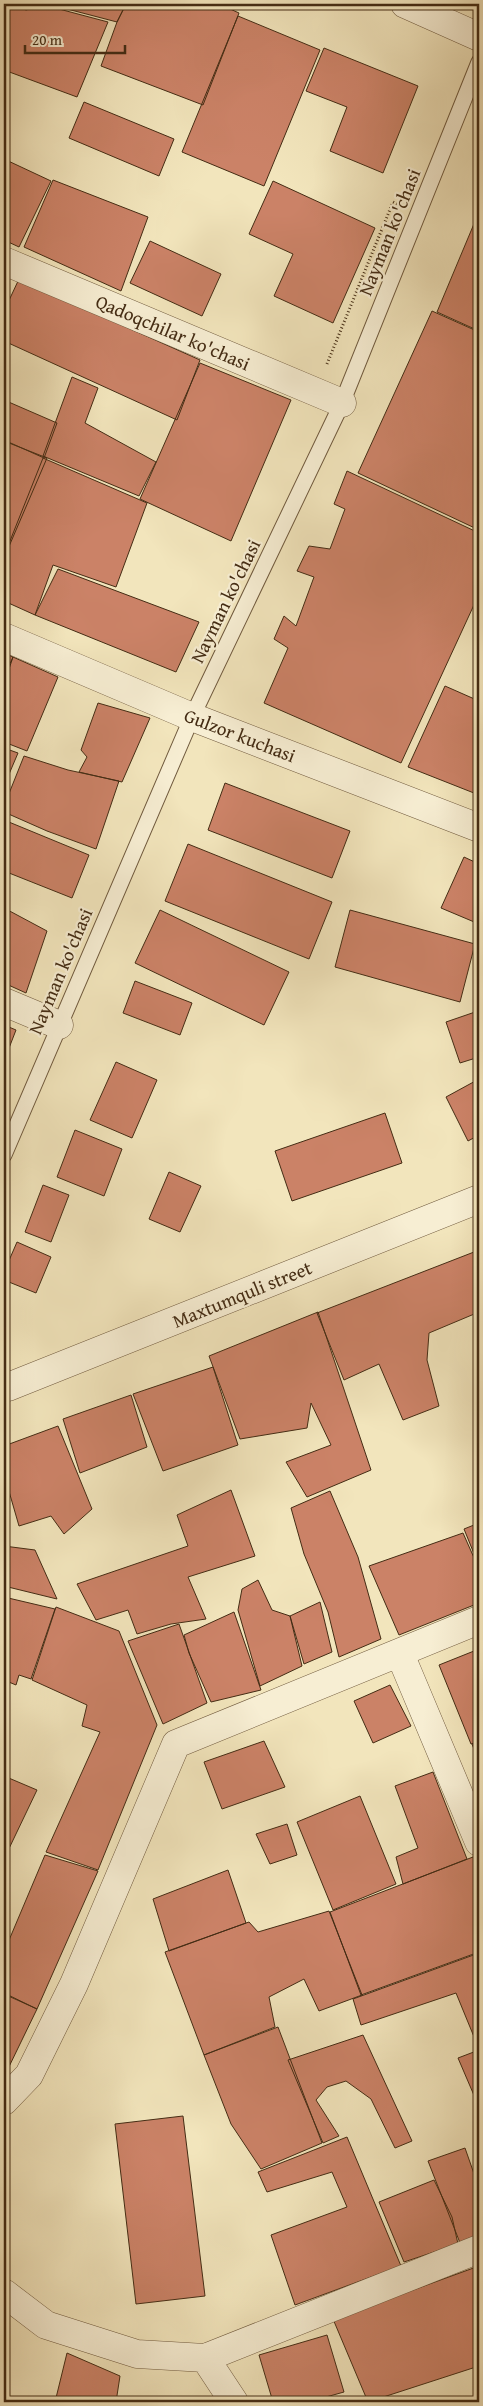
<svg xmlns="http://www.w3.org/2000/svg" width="483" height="2406" viewBox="0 0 483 2406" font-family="'Gentium Book Plus',serif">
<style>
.building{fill:#cb8267;stroke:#442c14}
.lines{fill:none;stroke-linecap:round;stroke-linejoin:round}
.service-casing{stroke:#705a3e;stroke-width:17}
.minor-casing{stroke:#705a3e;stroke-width:29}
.tertiary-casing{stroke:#705a3e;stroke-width:29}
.path{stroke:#442c14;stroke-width:3;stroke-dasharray:1 2.5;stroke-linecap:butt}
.service{stroke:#f7eed3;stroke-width:15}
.minor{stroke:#f7eed3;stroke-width:28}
.tertiary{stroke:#f7eed3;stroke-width:28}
.labels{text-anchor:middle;stroke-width:4.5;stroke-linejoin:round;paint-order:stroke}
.street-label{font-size:19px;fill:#442c14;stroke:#f7eed3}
</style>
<rect width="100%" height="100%" fill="#f2e5bc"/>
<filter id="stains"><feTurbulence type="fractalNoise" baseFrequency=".004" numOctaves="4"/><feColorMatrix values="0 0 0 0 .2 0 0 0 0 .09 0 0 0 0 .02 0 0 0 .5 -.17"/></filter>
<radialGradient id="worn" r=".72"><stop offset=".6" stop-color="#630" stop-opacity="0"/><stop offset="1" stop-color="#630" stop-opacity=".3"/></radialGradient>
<path class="building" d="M4,4h9l13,6 18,-5 64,17 -31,75 -73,-27z
M48,4h78l-9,18z
M126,4h93l20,9 -36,92 -102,-39 16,-44z
M238,16l82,34 -56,136 -82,-34z
M324,48l94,38 -35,87 -53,-22 17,-44 -41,-16z
M84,102l90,37 -15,37 -90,-38z
M4,159l47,22 -32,66 -15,-7z
M53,180l95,37 -27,74 -97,-44z
M273,181l102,47 -42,95 -59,-27 19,-42 -44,-20z
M476,219l3,2v110l-42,-19z
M150,241l71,33 -19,42 -72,-33z
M19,279l181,81 -23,60 -173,-79v-30z
M432,311l47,21v198l-121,-57z
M200,363l91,37 -60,141 -91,-42z
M72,377l26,11 -13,35 71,39 -17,34 -96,-40z
M4,400l53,23 -13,35 -40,-18z
M4,441l43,17 -43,100z
M43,458l104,45 -31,84 -63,-22 -18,50 -31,-14v-45z
M347,471l132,62v61l-78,169 -137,-60 24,-55 -14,-9 10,-23 12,10 18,-49 -17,-6 12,-25 21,3 15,-40 -11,-5z
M58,569l141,53 -23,50 -141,-57z
M4,653l9,4 -9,20z
M13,657l45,20 -31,74 -23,-9v-58z
M445,686l34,15v94l-71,-28z
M98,703l52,15 -28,64 -43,-10 8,-15 -6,-7z
M4,748l14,5 -14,33z
M24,756l44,14 51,11 -23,68 -49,-18 -43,-19v-6z
M225,783l125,48 -18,47 -124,-48z
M4,820l85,35 -17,43 -68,-27z
M188,844l144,58 -23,57 -144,-58z
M464,857l15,7v60l-38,-16z
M4,908l43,23 -21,62 -22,-10z
M160,910l129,62 -25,53 -129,-62z
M350,910l125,34 -15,58 -125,-35z
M135,981l57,22 -12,32 -57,-22z
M478,1011l1,46 -19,6 -14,-41z
M4,1025l12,5 -12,31z
M116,1062l41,18 -25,58 -42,-18z
M479,1079v56l-11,6 -22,-44z
M385,1113l17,50 -110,38 -17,-50z
M75,1130l47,19 -18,47 -47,-19z
M169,1172l32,14 -21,46 -31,-13z
M43,1185l26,10 -18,47 -26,-10z
M17,1242l34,15 -15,36 -32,-13v-8z
M474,1252l5,13v47l-50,21 -2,27 12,46 -36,14 -24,-56 -35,16 -27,-67z
M318,1312l53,158 -64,27 -21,-35 45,-17 -20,-42 -4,25 -67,11 -31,-83z
M213,1367l25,78 -75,26 -30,-77z
M131,1395l16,52 -67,26 -17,-54z
M58,1426l34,83 -28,25 -13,-18 -32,10 -15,-52v-28z
M231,1490l24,66 -67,21 18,42 -35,5 -34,10 -9,-24 -32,10 -19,-36 111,-38 -11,-31z
M330,1491l28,66 23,82 -42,18 -11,-45 -24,-58 -13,-46z
M479,1523v43l-15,-37z
M463,1533l16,36v34l-80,32 -30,-69z
M4,1546l31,4 22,49 -49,-12 -4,8z
M258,1580l14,30 18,6 12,50 -42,20 -22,-76 4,-21z
M4,1597l51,12 -24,70 -12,-4 -3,10 -12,-5z
M320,1602l12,50 -28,12 -14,-48z
M56,1607l63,24 38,94 -59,145 -52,-18 54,-120 -18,-6 5,-21 -55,-25z
M234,1612l27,78 -50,12 -22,-49 -5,-18z
M179,1624l28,79 -44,21 -35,-83z
M479,1649v92l-8,3 -32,-79z
M390,1685l21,41 -38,17 -19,-42z
M264,1741l21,46 -63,22 -18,-47z
M479,1741v21l-7,-18z
M433,1772l34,87 -64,25 -7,-27 22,-9 -23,-62z
M4,1776l33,14 -33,69z
M360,1796l36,88 -63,26 -36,-88z
M287,1824l10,31 -27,9 -14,-30z
M45,1855l53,16 -61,138 -33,-16v-41z
M473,1857l6,15v80l-118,43 -31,-83z
M228,1870l18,53 -77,28 -16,-52z
M329,1911l33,84 -43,16 -15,-32 -35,18 6,30 -71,28 -39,-103 84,-30 9,10z
M479,1953v96l-23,-56 -95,32 -8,-26z
M4,1994l33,15 -33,68z
M278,2027l44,116 -61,26 -30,-45 -27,-69z
M363,2035l49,106 -17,7 -24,-49 -25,-18 -19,6 -11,13 23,36 -16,7 -35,-83z
M479,2050v57l-21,-49z
M183,2116l22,180 -69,8 -21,-180z
M347,2137l54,129 -106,39 -24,-70 76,-28 -15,-35 -65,20 -9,-20z
M465,2148l14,40v53l-17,7 -34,-87z
M434,2180l18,37 6,27 -54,18 -25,-60z
M479,2266v100l-111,36 -35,-83z
M327,2335l17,57 -36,10h-35l-14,-47z
M67,2353l53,23 -4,26h-61z"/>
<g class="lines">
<defs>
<path id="service" d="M4,1155l188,-438 150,-314 137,-341"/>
<path id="minor" d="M4,261l338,142
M4,637l188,80 287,111
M4,1002l55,23
M4,1386l4,1 471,-188
M400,1654l79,188
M4,2101l25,-26 45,-91 102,-240 303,-124
M4,2293l42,32 91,29 68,4 274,-109
M205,2358l29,44"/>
<path id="tertiary" d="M405,4l74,33"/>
</defs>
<use href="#service" class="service-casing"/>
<use href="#minor" class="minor-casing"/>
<use href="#tertiary" class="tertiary-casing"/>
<path class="path" d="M327,364l66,-162 4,2"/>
<use href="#service" class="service"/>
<use href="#minor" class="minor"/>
<use href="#tertiary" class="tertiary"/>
</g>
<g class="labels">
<g class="street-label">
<text transform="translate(389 232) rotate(-68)" y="7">Nayman ko'chasi</text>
<text transform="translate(173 332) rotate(23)" y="7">Qadoqchilar ko'chasi</text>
<text transform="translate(225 601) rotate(-64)" y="7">Nayman ko'chasi</text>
<text transform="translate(240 735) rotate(21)" y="7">Gulzor kuchasi</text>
<text transform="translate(60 971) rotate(-67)" y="7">Nayman ko'chasi</text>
<text transform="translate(242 1294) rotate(-22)" y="7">Maxtumquli street</text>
</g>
</g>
<rect width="483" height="2406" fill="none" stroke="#f2e5bc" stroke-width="20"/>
<rect x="5" y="5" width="473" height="2396" fill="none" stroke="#442c14" stroke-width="2.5"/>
<rect x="10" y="10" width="463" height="2386" fill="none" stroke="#442c14"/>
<path d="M25 45v8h100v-8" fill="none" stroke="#442c14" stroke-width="2.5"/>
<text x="32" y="45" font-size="15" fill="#442c14" stroke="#f7eed3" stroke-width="4" paint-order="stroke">20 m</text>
<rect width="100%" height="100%" filter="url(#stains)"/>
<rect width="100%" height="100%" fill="url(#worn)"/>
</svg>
